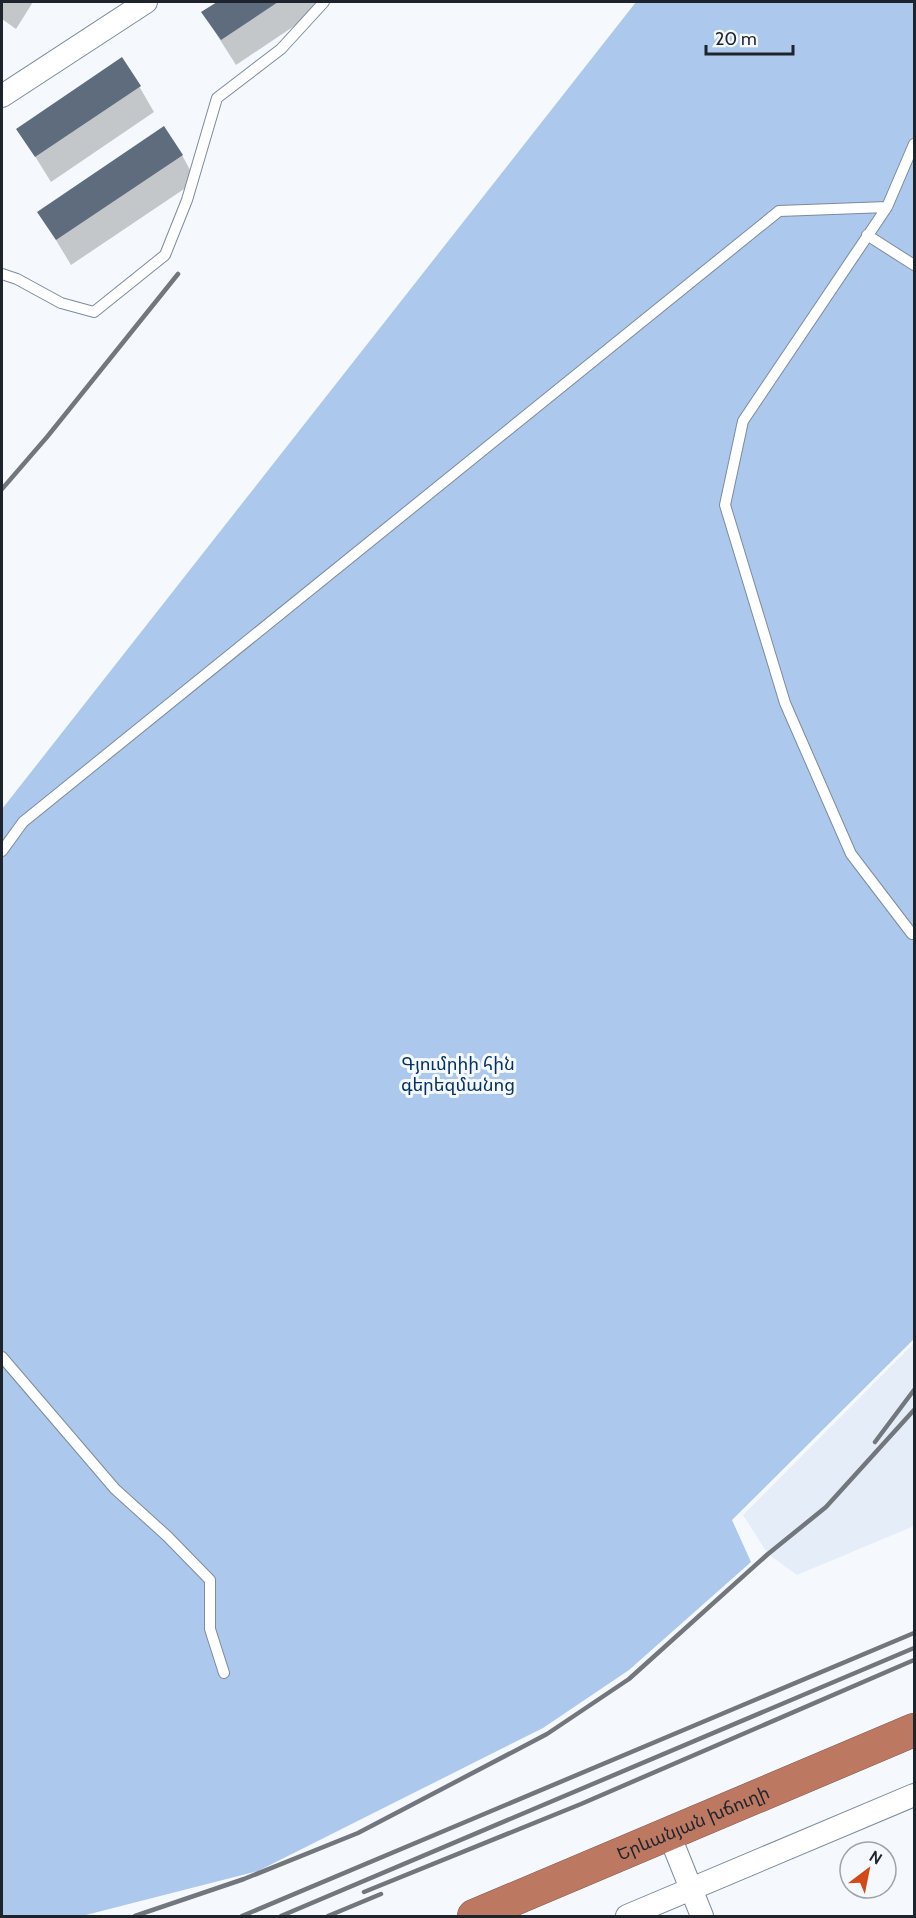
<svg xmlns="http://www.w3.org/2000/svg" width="916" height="1918" viewBox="0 0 916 1918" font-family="Cabin,'Noto Sans Armenian',sans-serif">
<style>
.built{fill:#e5edf8}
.green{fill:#acc8ed}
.shadow{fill:#0003}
.building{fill:#5e6c7e}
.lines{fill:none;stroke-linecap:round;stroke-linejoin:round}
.lane-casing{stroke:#7c8b9e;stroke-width:12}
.street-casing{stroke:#7c8b9e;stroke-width:24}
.highway-casing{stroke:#855b4f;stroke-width:34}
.lane{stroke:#fff;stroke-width:10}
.street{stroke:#fff;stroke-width:22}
.highway{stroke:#bd7862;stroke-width:33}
.rail{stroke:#72777d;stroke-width:4.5}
.labels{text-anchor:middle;stroke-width:6;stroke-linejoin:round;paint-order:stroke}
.park-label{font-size:18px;fill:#043266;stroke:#f5f9fd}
.street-label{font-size:18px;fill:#1e242c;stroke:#f5f9fd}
</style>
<rect width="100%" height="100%" fill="#f5f9fd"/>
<path class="built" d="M914,1343v183l-117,49 -29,-21 -25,-39z"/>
<path class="green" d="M636,2h278v1337l-182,181 19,42 -122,108 -86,58 -285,143 -176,45h-80v-1107z"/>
<path class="shadow" d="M2,2h31l-17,27 -14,-10z
M220,2h110l-94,63 -33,-52z
M139,86l15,26 -103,70 -33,-53z
M182,155l14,26 -125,84 -32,-53z"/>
<path class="building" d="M217,2h61l-57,38 -20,-28z
M122,57l19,29 -106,71 -19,-28z
M164,126l19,29 -127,85 -19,-28z"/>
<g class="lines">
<defs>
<path id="lane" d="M867,235l47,30
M2,274l15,5 44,24 33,9 71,-57 22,-55 30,-102 64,-49 43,-47
M2,851l21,-29 756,-611 108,-4
M912,934l-61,-80 -66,-151 -60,-198 18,-84 144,-214 27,-63
M2,1357l113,132 52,47 43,44v49l14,44"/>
<path id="street" d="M2,96l144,-94
M669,1834l33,82
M627,1916l287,-121"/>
<g id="highway">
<path id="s1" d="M474,1916l440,-186"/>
</g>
</defs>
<use href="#lane" class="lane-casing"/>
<use href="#street" class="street-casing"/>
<use href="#highway" class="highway-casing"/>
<use href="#lane" class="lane"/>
<use href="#street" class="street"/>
<use href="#highway" class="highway"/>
<path class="rail" d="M2,489l45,-52 131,-163
M875,1442l39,-52
M364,1892l217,-88 333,-144
M135,1916l109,-37 114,-46 189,-99 82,-55 139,-125 58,-47 88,-97
M242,1916l672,-283
M281,1916l633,-268
M328,1916l53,-22"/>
</g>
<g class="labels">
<g class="park-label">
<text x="458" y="1070">Գյումրիի հին<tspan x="458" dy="21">գերեզմանոց</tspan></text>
</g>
<g class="street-label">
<text dy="6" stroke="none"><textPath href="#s1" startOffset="238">Երևանյան խճուղի</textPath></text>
</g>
</g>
<rect width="916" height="1918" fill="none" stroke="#1e242c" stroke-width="6"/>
<g transform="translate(868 1870) rotate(32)"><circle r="28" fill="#f5f9fd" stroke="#9fa4a9" stroke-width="1.5"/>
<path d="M0-4.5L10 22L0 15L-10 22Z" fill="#d14a17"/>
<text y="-9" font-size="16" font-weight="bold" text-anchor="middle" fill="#1e242c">N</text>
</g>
<path d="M706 45v9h87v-9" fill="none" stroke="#1e242c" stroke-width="3"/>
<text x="715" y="45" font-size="18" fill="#1e242c" stroke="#f5f9fd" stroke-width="4.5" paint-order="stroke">20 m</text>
</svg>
